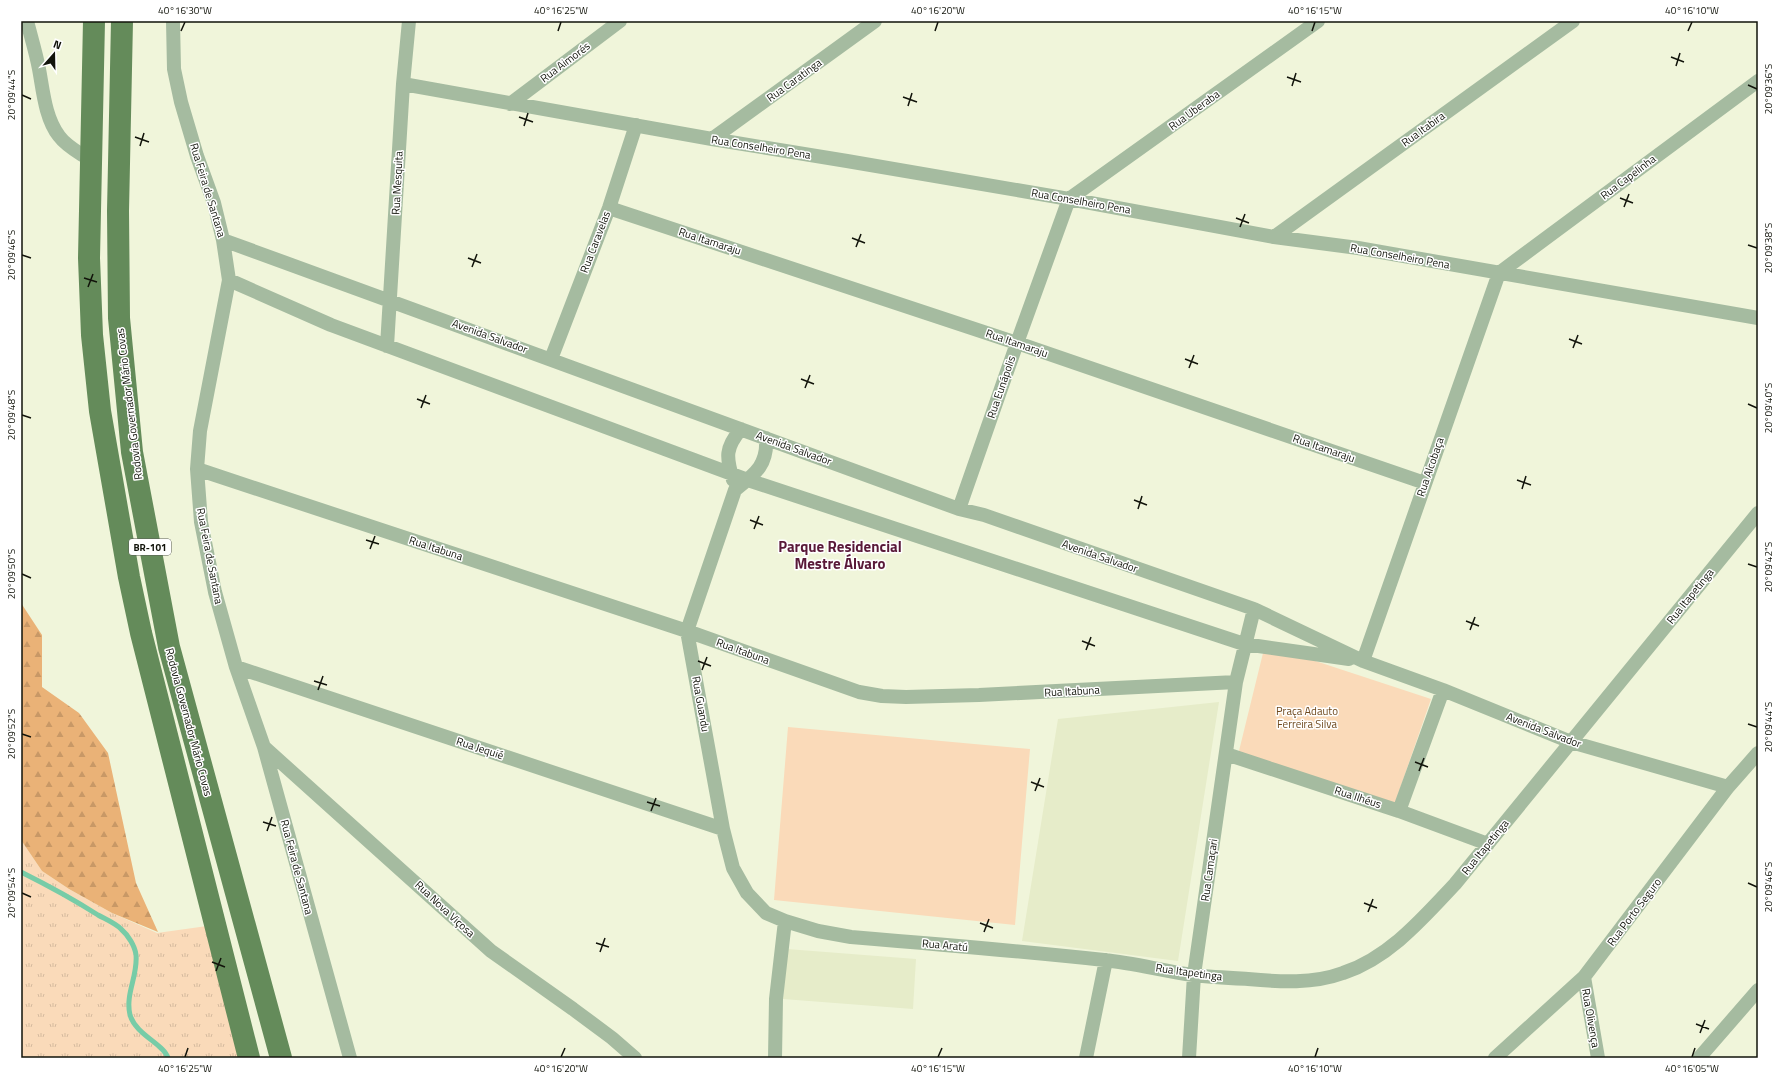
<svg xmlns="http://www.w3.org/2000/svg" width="1779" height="1079" viewBox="0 0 1779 1079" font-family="'Titillium Web',sans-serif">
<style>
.built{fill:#e6ecc9}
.grass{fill:url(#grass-tufts)}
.forest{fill:url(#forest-firs)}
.park{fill:#fadab9}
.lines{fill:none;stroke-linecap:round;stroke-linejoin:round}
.stream{stroke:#77cca7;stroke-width:5}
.minor{stroke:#a5bba0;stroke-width:14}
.primary{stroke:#648b5a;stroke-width:22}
.ticks{fill:none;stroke:#11130a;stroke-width:1.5}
.labels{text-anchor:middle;stroke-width:3;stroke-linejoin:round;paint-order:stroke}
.shield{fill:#fff;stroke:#585a54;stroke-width:1}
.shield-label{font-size:10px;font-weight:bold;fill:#11130a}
.street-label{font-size:11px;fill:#11130a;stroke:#fff}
.park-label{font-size:11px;fill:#6e481c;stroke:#fff}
.district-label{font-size:15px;font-weight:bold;fill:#591938;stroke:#fff}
.neatline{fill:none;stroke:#11130a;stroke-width:1.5}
.ticks-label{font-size:10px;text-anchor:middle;fill:#11130a}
</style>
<defs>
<pattern id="grass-tufts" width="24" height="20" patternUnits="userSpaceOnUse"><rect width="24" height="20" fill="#fadab9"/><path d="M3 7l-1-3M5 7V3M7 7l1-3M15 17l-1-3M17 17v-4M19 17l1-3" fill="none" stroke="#d5ba9e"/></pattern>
<pattern id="forest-firs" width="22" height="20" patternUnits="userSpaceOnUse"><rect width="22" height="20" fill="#eab277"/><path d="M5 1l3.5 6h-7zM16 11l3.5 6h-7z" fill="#c89866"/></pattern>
</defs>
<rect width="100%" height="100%" fill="#f0f5da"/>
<path class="built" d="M1219,702l-41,259 -156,-20 36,-222z
M787,949l129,10 -3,50 -130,-10z"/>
<path class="grass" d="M21,840l21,31 27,18 43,24 45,20 50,-7 36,132h-222z"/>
<path class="forest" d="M21,603l21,32v52l37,26 29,40 28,130 22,49 -46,-19 -43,-24 -27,-18 -21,-31z"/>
<path class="park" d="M1264,649l18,1 149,49 -37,107 -156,-51z
M788,727l242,22 -15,176 -241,-25z"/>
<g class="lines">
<path class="stream" d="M21,872c26,13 52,27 77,43 7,4 17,8 23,14 7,6 14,17 15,26 2,21 -11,39 -6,60 6,20 34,29 38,43"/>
<path class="minor" d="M27,21c4,16 9,32 12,48 4,21 6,49 20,67 8,11 21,17 31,24
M173,21l1,48 7,33 16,54 17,47 9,37 6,40 -29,151 -3,38 4,53 14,70 21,75 28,80 86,311
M403,84l309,55 135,22 222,38 205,38 84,11 400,70
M510,104l110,-83
M712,139l163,-118
M609,208l408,135 408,140
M1274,237l299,-216
M223,240l736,269 25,6 270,94 109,52 80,29 128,52 157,45
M1499,273l259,-192
M229,280l102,45 417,155 496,164 105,15
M387,346l16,-262 6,-63
M551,359l58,-151 27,-83
M766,438c2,27 -11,36 -31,52l-48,141 36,198 10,39 14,25 19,20 19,8 33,10 33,6c85,7 169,14 253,23 30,3 60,11 89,15 18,2 37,3 55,4 32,3 65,5 95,-6 46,-15 80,-55 112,-89l303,-371
M197,469l490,162 172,61 23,4 24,1 73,-2 257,-13 18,-73
M733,480c-7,-23 -8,-32 8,-51
M959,509l58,-166 52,-144 249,-178
M1363,661l136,-388
M236,667l487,162
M264,747l227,204 82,58 39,29 23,20
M1226,754l173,57 89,33
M1399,811l44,-121
M1584,977l14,81
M775,1058l1,-59 9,-78
M1086,1058l20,-98
M1189,1058l5,-83 42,-293
M1495,1058l89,-81 144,-190 30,-34
M1699,1058l59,-68"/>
<path class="primary" d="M94,21l-5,237 3,77 8,76 29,166 12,56 108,425
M122,21l-4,190 1,107 13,134 37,195 112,411"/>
</g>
<path class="ticks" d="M181,31l4,-9M558,31l3,-9M935,31l3,-9M1312,31l3,-9M1688,31l4,-9M1671,57l13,5M1676,66l4,-13M1287,77l14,5M1748,85l9,4M1292,86l4,-13M22,95l9,4M903,97l14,5M908,106l4,-13M519,117l14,5M524,126l4,-13M135,137l14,5M140,146l4,-13M1620,198l13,5M1624,207l5,-13M1236,218l13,5M1240,227l5,-13M852,238l13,5M1748,245l9,3M856,247l5,-13M22,255l9,3M468,258l13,5M472,267l5,-13M84,278l13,4M88,287l5,-13M1569,339l13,5M1573,348l5,-13M1185,359l13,5M1189,368l5,-13M801,379l13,5M805,388l5,-13M417,399l13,5M1748,404l9,4M421,408l5,-13M22,415l9,3M1517,480l14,5M1522,489l4,-13M1134,500l13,5M1138,509l4,-13M750,520l13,5M754,529l5,-13M366,540l13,4M370,549l5,-13M1748,564l9,3M22,574l9,4M1466,621l13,5M1470,630l5,-13M1082,641l13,5M1086,650l5,-13M698,661l13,5M702,670l5,-13M314,681l13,4M318,690l5,-14M1748,724l9,3M22,734l9,3M1415,762l13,5M1419,771l5,-13M1031,782l13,5M1035,791l5,-13M647,802l13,4M651,811l5,-13M263,822l13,4M267,831l5,-14M1748,883l9,4M22,893l9,4M1364,903l13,5M1368,912l5,-13M980,923l13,5M984,932l5,-13M596,943l13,4M600,952l5,-14M212,962l13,5M216,971l5,-13M1696,1024l13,5M1700,1033l5,-13M185,1057l3,-9M561,1057l4,-9M938,1057l4,-9M1315,1057l3,-9M1692,1057l3,-9"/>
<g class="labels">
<rect class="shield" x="129" y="539" width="42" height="16" rx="3"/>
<g class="shield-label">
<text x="150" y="551">BR-101</text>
</g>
<g class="street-label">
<text transform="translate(565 62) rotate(-37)" y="4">Rua Aimorés</text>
<text transform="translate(794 80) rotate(-36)" y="4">Rua Caratinga</text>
<text transform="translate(1194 110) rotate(-36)" y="4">Rua Uberaba</text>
<text transform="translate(1423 129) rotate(-36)" y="4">Rua Itabira</text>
<text transform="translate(761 147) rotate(9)" y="4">Rua Conselheiro Pena</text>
<text transform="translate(1628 177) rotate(-37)" y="4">Rua Capelinha</text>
<text transform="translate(397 183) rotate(-87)" y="4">Rua Mesquita</text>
<text transform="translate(208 190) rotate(73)" y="4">Rua Feira de Santana</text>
<text transform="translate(1081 201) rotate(10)" y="4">Rua Conselheiro Pena</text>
<text transform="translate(710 241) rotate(18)" y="4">Rua Itamaraju</text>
<text transform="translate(595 242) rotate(-69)" y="4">Rua Caravelas</text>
<text transform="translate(1400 256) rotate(10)" y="4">Rua Conselheiro Pena</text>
<text transform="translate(490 336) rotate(20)" y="4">Avenida Salvador</text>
<text transform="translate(1017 343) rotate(19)" y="4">Rua Itamaraju</text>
<text transform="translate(1001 387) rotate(-71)" y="4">Rua Eunápolis</text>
<text transform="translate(129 404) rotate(-97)" y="4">Rodovia Governador Mário Covas</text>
<text transform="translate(794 448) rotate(20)" y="4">Avenida Salvador</text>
<text transform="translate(1324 448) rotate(19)" y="4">Rua Itamaraju</text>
<text transform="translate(1430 467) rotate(-71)" y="4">Rua Alcobaça</text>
<text transform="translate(436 548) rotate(18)" y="4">Rua Itabuna</text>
<text transform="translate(210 556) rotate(79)" y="4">Rua Feira de Santana</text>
<text transform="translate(1100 556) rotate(19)" y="4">Avenida Salvador</text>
<text transform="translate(1690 596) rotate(-51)" y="4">Rua Itapetinga</text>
<text transform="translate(743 651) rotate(20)" y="4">Rua Itabuna</text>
<text transform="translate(1072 691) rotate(-3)" y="4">Rua Itabuna</text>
<text transform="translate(701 704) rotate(80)" y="4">Rua Guandu</text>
<text transform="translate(189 722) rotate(75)" y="4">Rodovia Governador Mário Covas</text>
<text transform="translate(1544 730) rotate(21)" y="4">Avenida Salvador</text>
<text transform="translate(480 748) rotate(18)" y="4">Rua Jequié</text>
<text transform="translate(1358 797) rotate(18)" y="4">Rua Ilhéus</text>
<text transform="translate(1485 847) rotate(-51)" y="4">Rua Itapetinga</text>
<text transform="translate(297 867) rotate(75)" y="4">Rua Feira de Santana</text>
<text transform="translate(1209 870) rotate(-82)" y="4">Rua Camaçari</text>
<text transform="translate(445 909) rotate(43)" y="4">Rua Nova Viçosa</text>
<text transform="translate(1634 912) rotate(-53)" y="4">Rua Porto Seguro</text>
<text transform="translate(945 945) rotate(5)" y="4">Rua Aratú</text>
<text transform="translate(1189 972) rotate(8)" y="4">Rua Itapetinga</text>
<text transform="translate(1591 1018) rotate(80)" y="4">Rua Olivença</text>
</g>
<g class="park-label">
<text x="1307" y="715">Praça Adauto<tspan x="1307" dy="13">Ferreira Silva</tspan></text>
</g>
<g class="district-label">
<text x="840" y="552">Parque Residencial<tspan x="840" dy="17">Mestre Álvaro</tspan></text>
</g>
</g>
<rect width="1779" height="1079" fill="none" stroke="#ffffff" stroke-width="44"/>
<g transform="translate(54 54) rotate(20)" stroke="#ffffff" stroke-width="3" paint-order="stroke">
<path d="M0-3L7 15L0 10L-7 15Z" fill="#11130a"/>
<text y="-6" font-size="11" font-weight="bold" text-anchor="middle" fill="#11130a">N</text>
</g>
<rect x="22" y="22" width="1735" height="1035" class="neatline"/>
<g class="ticks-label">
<text x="185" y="14">40°16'30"W</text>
<text x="561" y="14">40°16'25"W</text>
<text x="938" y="14">40°16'20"W</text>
<text x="1315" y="14">40°16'15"W</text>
<text x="1692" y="14">40°16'10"W</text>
<text transform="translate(1768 89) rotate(-90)" y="4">20°09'36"S</text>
<text transform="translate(11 95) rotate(-90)" y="4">20°09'44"S</text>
<text transform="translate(1768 248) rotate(-90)" y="4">20°09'38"S</text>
<text transform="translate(11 255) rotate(-90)" y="4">20°09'46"S</text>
<text transform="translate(1768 408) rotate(-90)" y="4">20°09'40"S</text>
<text transform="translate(11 415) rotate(-90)" y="4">20°09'48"S</text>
<text transform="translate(1768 567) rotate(-90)" y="4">20°09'42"S</text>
<text transform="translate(11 574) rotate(-90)" y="4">20°09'50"S</text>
<text transform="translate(1768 727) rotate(-90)" y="4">20°09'44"S</text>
<text transform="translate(11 734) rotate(-90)" y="4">20°09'52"S</text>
<text transform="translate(1768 887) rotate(-90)" y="4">20°09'46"S</text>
<text transform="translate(11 893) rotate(-90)" y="4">20°09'54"S</text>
<text x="185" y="1072">40°16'25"W</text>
<text x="561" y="1072">40°16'20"W</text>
<text x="938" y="1072">40°16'15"W</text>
<text x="1315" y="1072">40°16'10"W</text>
<text x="1692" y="1072">40°16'05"W</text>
</g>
</svg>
